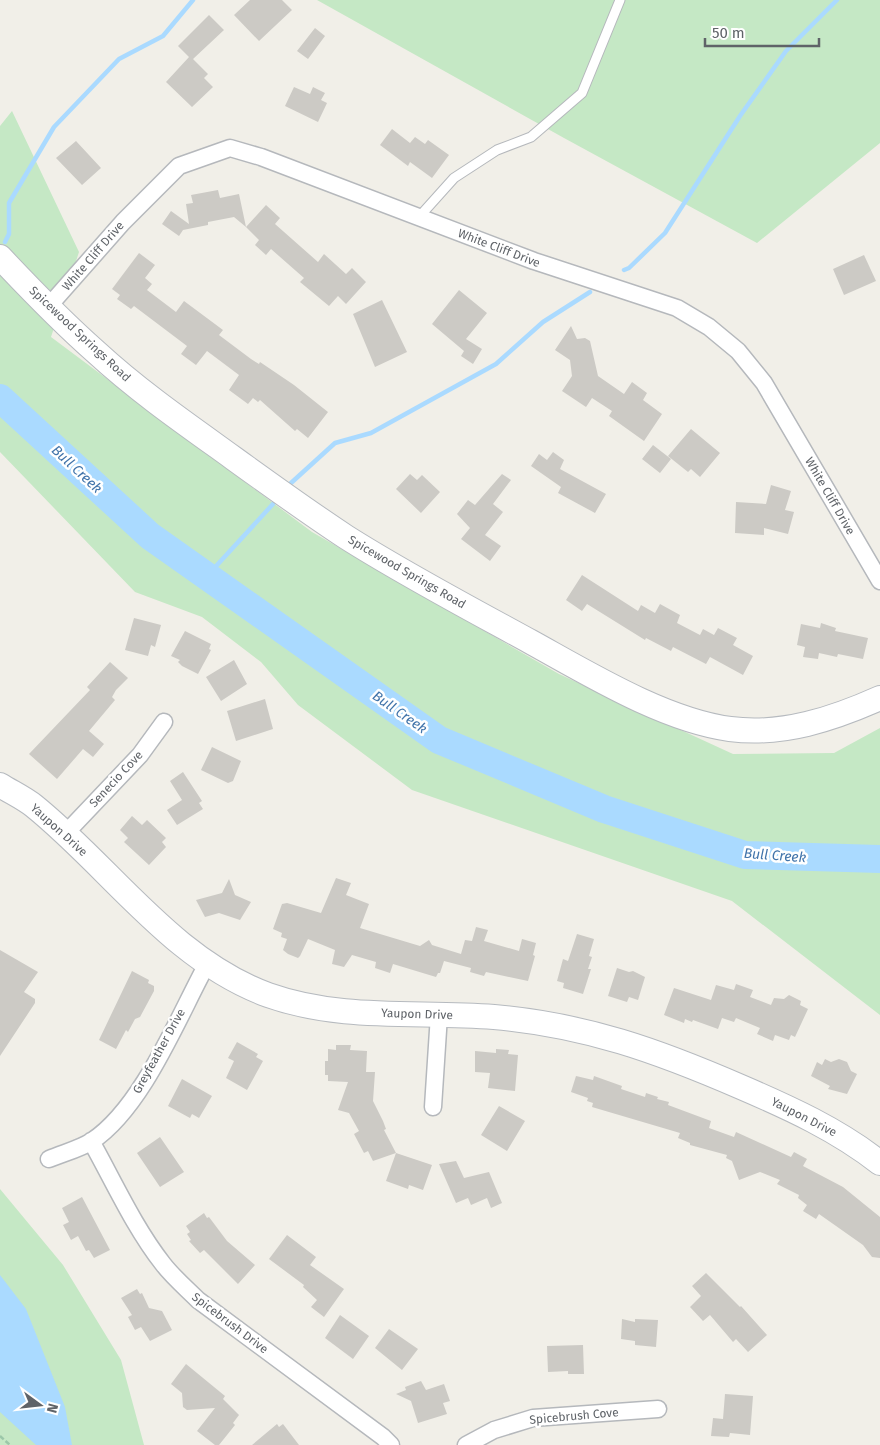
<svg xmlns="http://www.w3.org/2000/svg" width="880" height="1445" viewBox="0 0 880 1445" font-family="'Fira Sans',sans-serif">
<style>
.green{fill:#c5e8c5}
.water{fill:#aadaff}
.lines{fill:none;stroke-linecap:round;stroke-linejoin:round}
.stream{stroke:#aadaff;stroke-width:4.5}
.river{stroke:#aadaff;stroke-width:28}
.building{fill:#cccac5}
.lane-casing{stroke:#b5b8bc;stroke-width:11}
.street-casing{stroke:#b5b8bc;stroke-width:19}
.secondary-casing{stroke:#b6babf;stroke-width:26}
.path{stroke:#9cc7a9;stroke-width:2.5;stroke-dasharray:5 2.5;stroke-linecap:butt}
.lane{stroke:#fff;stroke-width:9}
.street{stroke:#fff;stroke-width:16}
.secondary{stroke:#fff;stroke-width:24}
.labels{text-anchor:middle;stroke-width:5;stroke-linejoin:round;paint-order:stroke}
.street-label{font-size:12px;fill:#5f6368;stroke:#fff}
.water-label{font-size:14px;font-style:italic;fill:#4174aa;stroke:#fff}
</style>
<rect width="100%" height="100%" fill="#f1efe8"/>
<path class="green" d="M317,0h563v143l-123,100 -193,-105z
M12,111l67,141 -28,85 261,195 247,142 174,80 101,-1 46,-25v287l-148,-114 -320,-111 -114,-85 -37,-43 -59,-45 -67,-25 -135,-140v-326z
M0,1189l63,76 58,95 23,85h-144z"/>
<path class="water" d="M0,1275l26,34 39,98 7,38h-36l-36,-33z"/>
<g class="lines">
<path class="stream" d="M5,242l4,-8v-31l45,-76 65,-68 44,-23 30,-36
M624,270l5,-2 36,-35 75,-117 46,-65 51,-51
M291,483l44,-40 36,-10 125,-69 47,-42 47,-30
M207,576l66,-72"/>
<path class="river" d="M0,398l150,138 289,204 165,69 141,46 135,4"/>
</g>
<path class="building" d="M250,0h32l10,10 -33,31 -25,-26z
M209,15l15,15 -31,29 15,15 -4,4 9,9 -21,20 -26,-25 23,-25 -11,-11z
M315,28l10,8 -17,23 -11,-8z
M294,87l16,7 3,-7 12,6 -4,7 6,3 -9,19 -33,-16z
M392,129l18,14 5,-6 10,7 3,-4 21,15 -17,23 -22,-16 -2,4 -28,-21z
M76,141l25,27 -19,17 -26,-27z
M218,190l2,8 19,-4 7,33 -12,-10 -26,5v3l-25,5 -4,6 -17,-12 9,-13 18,13 -3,-20 7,-1 -2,-8z
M266,205l14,13 -5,6 43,38 6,-8 22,20 6,-6 14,14 -20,22 -8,-8 -9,10 -29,-24 4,-4 -33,-29 -5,6 -11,-10 4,-5 -13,-13z
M139,253l16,12 -10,13 7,6 -5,6 29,22 8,-11 39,29 -4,5 32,24 8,5 1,-2 34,23 34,27 -20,26 -11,-9 -2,2 -35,-31 -2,2 -5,-4 -5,6 -19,-14 10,-15 -32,-24 -11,14 -15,-11 6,-8 -53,-40 -3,3 -14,-10 3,-4 -8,-6z
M864,255l12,26 -32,14 -11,-26z
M459,290l28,23 -21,26 16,10 -9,15 -12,-8 3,-5 -32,-27z
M382,300l25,52 -32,15 -22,-53z
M571,326l6,13 8,-1 5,3 8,35 26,18 8,-12 15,11 -4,7 19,14 -18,27 -35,-25 3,-5 -20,-13 -6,9 -24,-16 10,-15 -2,-16 -15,-10z
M691,429l29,24 -20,24 -9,-8 -3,3 -20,-16z
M653,445l18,14 -11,14 -18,-14z
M553,452l11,8 -4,9 46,25 -11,19 -37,-20 3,-6 -30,-21 8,-12 8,6z
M410,474l7,6 5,-5 18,17 -19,21 -25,-24z
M502,474l9,6 -18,24 10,8 -18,23 16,11 -11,15 -29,-22 9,-11 -13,-14 11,-14 7,5z
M771,485l20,6 -6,19 9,2 -6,22 -24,-6v7l-29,-2 1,-31 30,2z
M582,575l56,36 3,-6 14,8 5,-9 20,11 -3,8 23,12 3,-6 11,6 4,-7 19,10 -4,7 20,11 -10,19 -33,-18 -4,7 -33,-17 -2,4 -25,-13 -1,2 -58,-36 -5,7 -16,-11z
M134,618l27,7 -6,22 -4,-2 -3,11 -23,-6z
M821,623l15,5 -1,3 33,7 -5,21 -25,-5 -1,3 -18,-4 -1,6 -15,-2 2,-10 -8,-2 4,-21 19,4z
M185,631l26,13 -2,5 2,1 -13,24 -16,-8 -4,-4 2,-2 -9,-4z
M234,660l13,24 -26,17 -15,-24z
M110,662l18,16 -12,12 -4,7 3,3 -26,31 15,13 -11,13 -10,-8 -26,30 -28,-25 61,-64 -3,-3z
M265,699l8,30 -37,12 -9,-30z
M212,747l29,14 -8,20 -5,2 -27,-13z
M183,772l19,29 -3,2 4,6 -26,16 -10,-15 15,-10 -12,-19z
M132,816l10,9 5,-5 19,18 -4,4 4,5 -17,18 -25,-23 4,-4 -8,-8z
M336,878l15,5 -5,12 23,9 -9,24 60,18 9,-6 3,5 29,9 4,-14 7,1 4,-14 12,3 -4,11 35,10 3,-12 14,4 -3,12 2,1 -7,25 -42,-9 -2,4 -14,-4 1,-4 -27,-7 -4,12h-2l-2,4 -43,-13 -3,9 -15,-5 1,-6 -24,-7 -8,12 -12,-3 3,-14 -27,-11 -8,17 -2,2 -10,-4 -5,-4 4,-11 -6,-2 1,-4 -9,-4 9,-25 5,-1 34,10z
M229,879l6,16 16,7 -11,18 -21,-7 -14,4 -9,-17 26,-7z
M577,934l17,5 -5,17 3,1 -4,12h3l-8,25 -20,-6 1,-5 -7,-2 6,-22 5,2z
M0,950l38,22 -14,20 11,7v4l-35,53z
M617,968l12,4 4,-1 12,6 -7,23 -9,-3 -2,5 -19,-6z
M132,971l17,9 -1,3 6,3v5l-14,26 -5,2 -7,13 -2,-2 -10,19 -17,-9z
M736,984l17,6 -3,7 21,8 3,-7 10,1 5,-4 12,6 -1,4 8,4 -13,28 -4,-2 -2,5 -14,-5 -2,6 -16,-7 3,-6 -24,-10 -2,4 -12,-4 -4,11 -25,-9 -1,2 -7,-3 -1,4 -20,-8 10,-27 37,12 5,-15 18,5z
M237,1042l21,12 -2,3 7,4 -16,29 -21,-12 8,-17 -6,-3z
M336,1045h15l-1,5 17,1 -1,21h9l-2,29 10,20 3,8 -2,1 12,23 -23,8 -5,-10 -4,2 -10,-19 5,-3 -10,-18 -11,-3 10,-28 -20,-1v-6h-3v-14h3v-12l8,1z
M496,1049l13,1 -1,4 10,1 -3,36 -27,-3 2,-15 -15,-1v-21l21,2z
M825,1059l6,3 8,-3 8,3 4,9 6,3 -10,20 -19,-5 2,-3 -19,-10 6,-14 5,3z
M576,1076l17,4 1,-4 28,10 -1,3 24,8 1,-4 12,4 -1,2 12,3 -1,3 43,16 -2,7 25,9 2,-5 55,25 3,-5 13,7 -4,7 40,21 37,30v41l-8,-1 -9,-12 -44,-31 -3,5 -13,-8 4,-6 -9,-7 1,-3 -22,-11 3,-4 -20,-8 -21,8 -7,-19 -6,-3 1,-3 -37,-10v-2l-12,-5 2,-5 -88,-26 1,-4 -6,-2 1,-3 -17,-6z
M182,1079l30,17 -13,22 -7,-4 -2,4 -22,-12z
M499,1106l26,15 -18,30 -26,-16z
M160,1137l24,35 -24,15 -23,-34z
M396,1153l36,12 -9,25 -14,-5 -1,4 -22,-8z
M456,1161l8,17 25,-6 13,31 -11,5 -4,-10 -16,7 -3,-7 -12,5 -17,-39z
M82,1197l28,53 -16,8 -5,-8 -3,1 -8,-15 -7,4 -8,-15 6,-3 -7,-14z
M204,1213l3,5 2,-1 18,24 28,24 -17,19 -34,-34 -4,3 -11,-12 2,-1 -4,-6 3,-2 -4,-6z
M287,1235l29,22 -6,8 34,24 -20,28 -13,-10 6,-7 -14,-13 1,-2 -35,-26z
M706,1273l34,34 1,-1 26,29 -19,17 -12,-13 -3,3 -23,-27 -7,6 -13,-14 11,-11 -9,-10z
M137,1289l3,5 2,-1 7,15 13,3 10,19 -22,11 -9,-14 -6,3 -7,-13 4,-2 -11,-17z
M340,1315l29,21 -16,23 -28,-21z
M622,1319l13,3v-3l23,1 -2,27 -21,-2v-4l-14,-2z
M389,1329l29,20 -16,21 -27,-22z
M583,1345l1,29h-16v-3l-20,1 -1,-26z
M186,1364l39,32 -2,3 16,16 -6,8 2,2 -16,20h-4l-18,-14 18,-23 -28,2 -4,-3 -1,-14 -11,-9z
M421,1381l5,9 18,-6 6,17 -7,2 4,11 -29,9 -7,-22 -15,-7 10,-4 -1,-3z
M725,1394l28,2 -3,39 -20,-2 -1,4 -18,-1 2,-18 10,1z
M277,1424l2,3 4,-3 16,21h-47z"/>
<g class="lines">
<defs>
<path id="lane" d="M419,217l35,-39 43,-28 34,-13 51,-44 38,-93"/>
<path id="street" d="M48,307l75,-85 56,-56 51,-18 31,9 273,104 143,47 32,19 29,24 26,32 116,198
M65,834l75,-79 24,-33
M433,1107l6,-92
M91,1141c23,41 43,86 72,123 10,13 23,24 35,36l185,137 8,8
M49,1159c14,-6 31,-10 43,-18 51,-34 86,-124 115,-177
M466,1445l28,-15 39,-12 125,-9"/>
<path id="secondary" d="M0,257c31,33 62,65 96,95 38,35 80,65 122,95 43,31 84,61 128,90 60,38 123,71 185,105 58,32 133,78 199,87 52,7 103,-10 150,-31
M0,785c11,7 24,13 34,21 77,62 138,154 234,189 73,26 150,16 226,22 92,8 164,34 247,70 49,21 97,43 139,76"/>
</defs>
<use href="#lane" class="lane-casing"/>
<use href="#street" class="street-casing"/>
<use href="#secondary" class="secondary-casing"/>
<path class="path" d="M0,1436l10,9"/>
<use href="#lane" class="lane"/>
<use href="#street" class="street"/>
<use href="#secondary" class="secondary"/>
</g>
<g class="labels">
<g class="street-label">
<text transform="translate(499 248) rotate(21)" y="4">White Cliff Drive</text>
<text transform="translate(93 256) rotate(-49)" y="4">White Cliff Drive</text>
<text transform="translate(80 334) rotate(43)" y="4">Spicewood Springs Road</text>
<text transform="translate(830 496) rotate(60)" y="4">White Cliff Drive</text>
<text transform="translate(407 572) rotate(30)" y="4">Spicewood Springs Road</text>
<text transform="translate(116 779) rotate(-47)" y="4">Senecio Cove</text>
<text transform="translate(59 830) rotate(42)" y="4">Yaupon Drive</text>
<text transform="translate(417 1014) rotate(2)" y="4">Yaupon Drive</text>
<text transform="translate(159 1051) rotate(-61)" y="4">Greyfeather Drive</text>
<text transform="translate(804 1117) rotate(27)" y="4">Yaupon Drive</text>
<text transform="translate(230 1323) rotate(37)" y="4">Spicebrush Drive</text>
<text transform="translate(574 1416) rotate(-5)" y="4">Spicebrush Cove</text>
</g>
<g class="water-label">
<text transform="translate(77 469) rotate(43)" y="5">Bull Creek</text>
<text transform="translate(400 712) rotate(35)" y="5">Bull Creek</text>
<text transform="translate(775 855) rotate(4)" y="5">Bull Creek</text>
</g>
</g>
<g transform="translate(40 1405) rotate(105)" stroke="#ffffff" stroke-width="4" paint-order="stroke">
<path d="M0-4L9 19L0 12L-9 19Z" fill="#5f6368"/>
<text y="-8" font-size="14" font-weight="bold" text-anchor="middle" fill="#5f6368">N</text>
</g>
<path d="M705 38v8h114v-8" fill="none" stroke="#5f6368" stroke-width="2.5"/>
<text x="712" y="38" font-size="15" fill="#5f6368" stroke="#ffffff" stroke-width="4" paint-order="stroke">50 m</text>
</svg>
